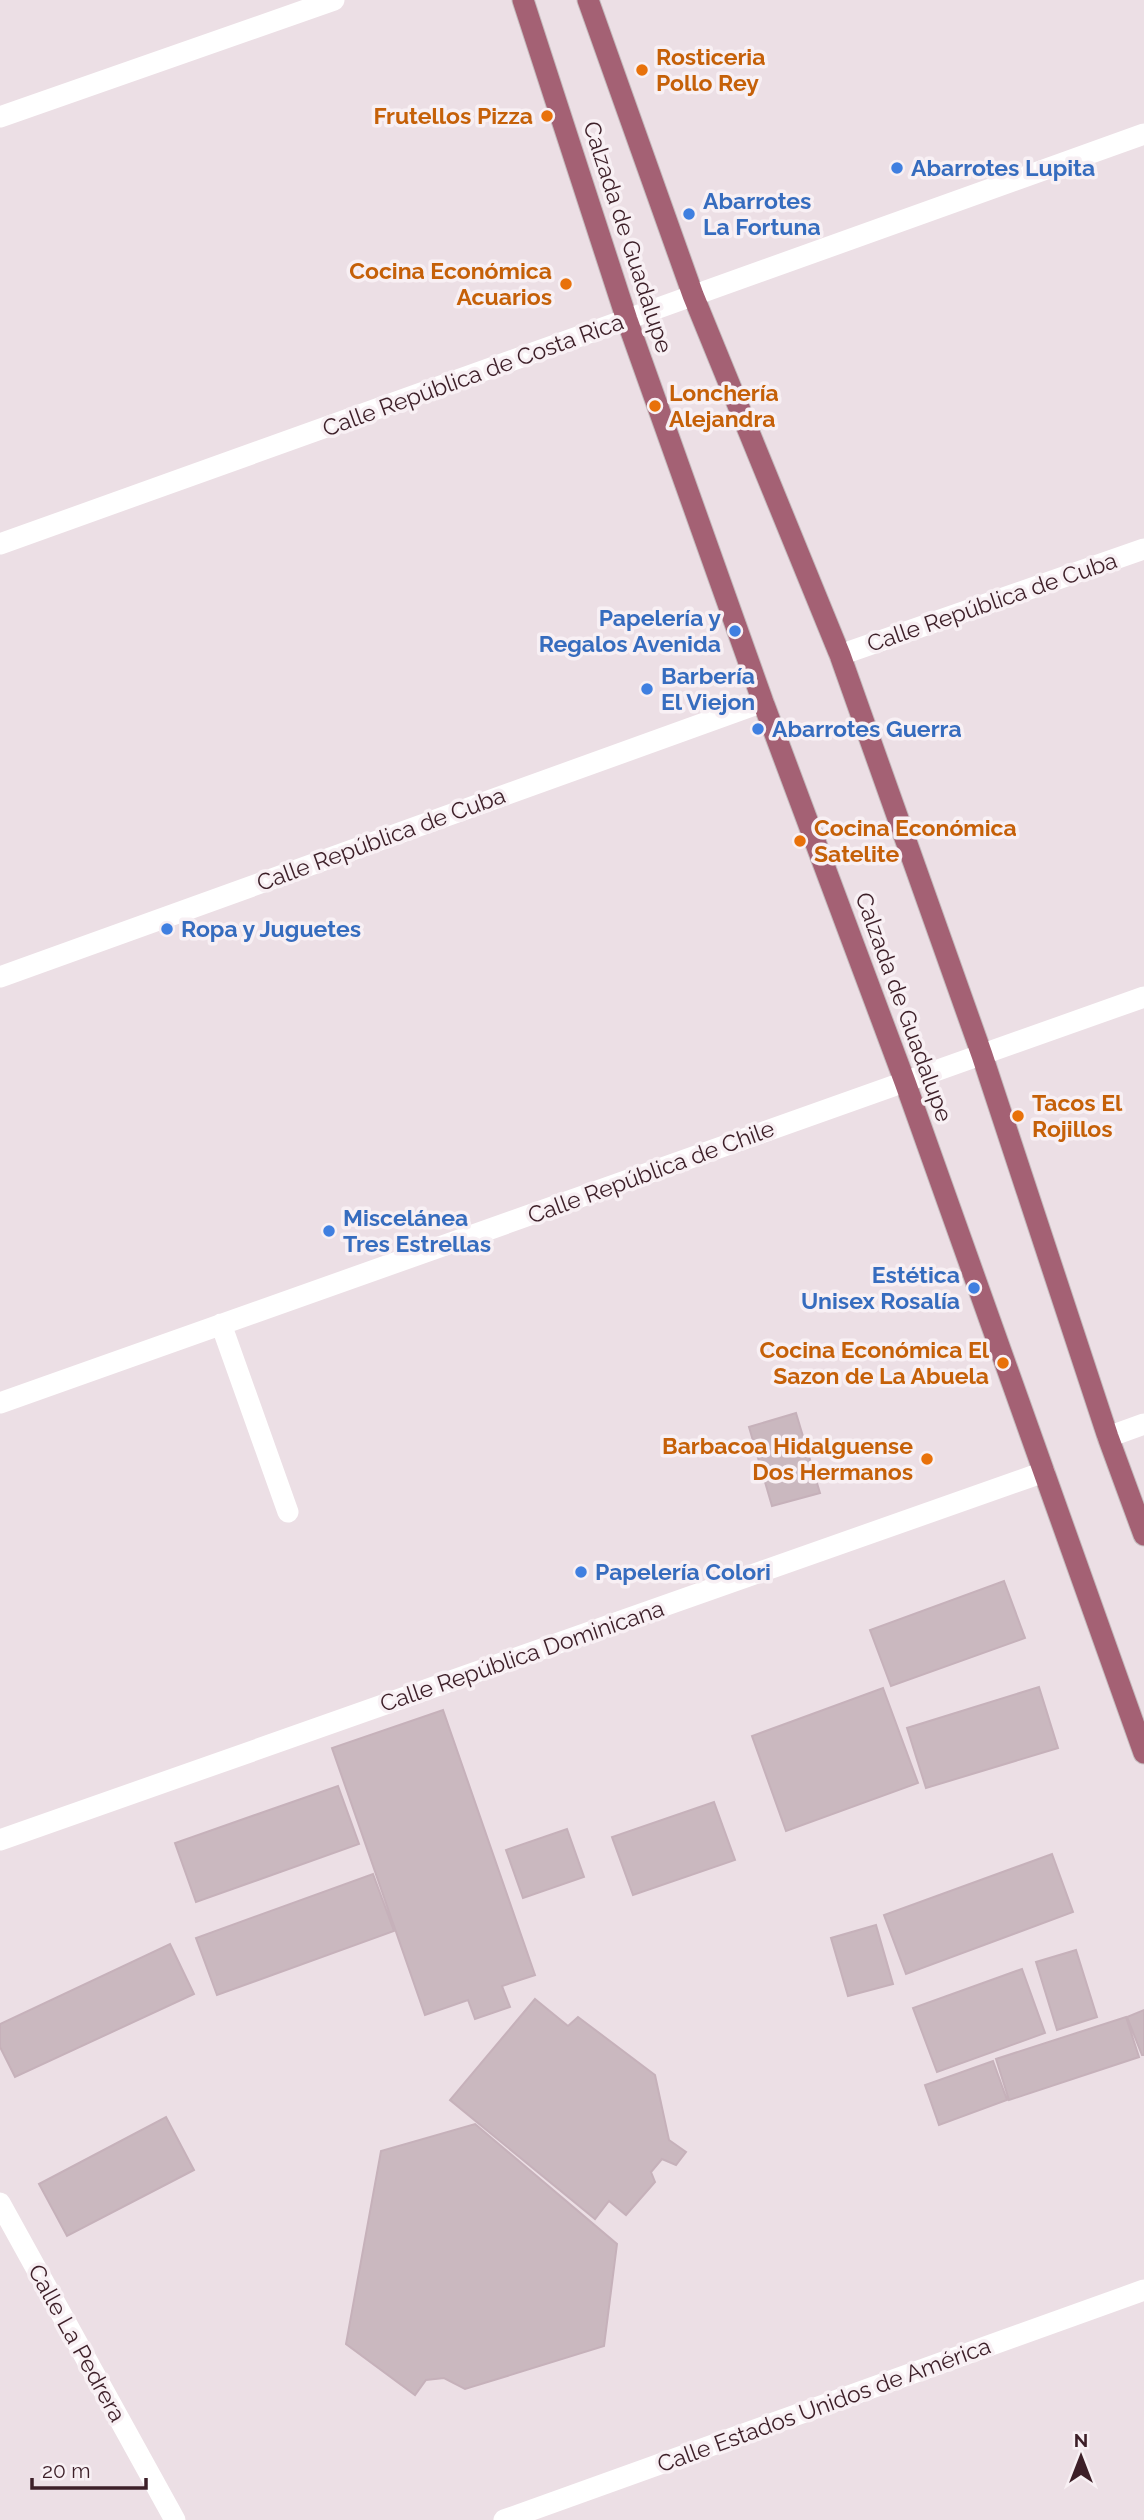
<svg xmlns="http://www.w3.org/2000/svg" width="1144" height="2520" viewBox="0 0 1144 2520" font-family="Raleway,sans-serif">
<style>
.building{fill:#cab8bf;stroke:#c6b1ba;stroke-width:2}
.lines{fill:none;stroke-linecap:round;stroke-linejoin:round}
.primary-casing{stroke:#c5bcbe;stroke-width:23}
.street{stroke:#fff;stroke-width:21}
.primary{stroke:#a46174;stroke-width:21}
.food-dot{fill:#e8710a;stroke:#f8f0f4;stroke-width:2.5}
.shop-dot{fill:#3f7fe0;stroke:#f8f0f4;stroke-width:2.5}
.labels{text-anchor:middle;stroke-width:7;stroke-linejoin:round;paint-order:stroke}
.food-label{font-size:23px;font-weight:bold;fill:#c56008;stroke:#f8f0f4;text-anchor:start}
.shop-label{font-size:23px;font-weight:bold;fill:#366cbe;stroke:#f8f0f4;text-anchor:start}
.street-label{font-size:23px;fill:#3d1f28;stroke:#f8f0f4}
</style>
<rect width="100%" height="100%" fill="#ecdfe5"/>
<path class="building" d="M796,1413l24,80 -48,13 -23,-79z
M1004,1581l21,57 -134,48 -21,-56z
M1039,1687l19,61 -132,40 -19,-60z
M883,1688l35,95 -132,48 -34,-95z
M443,1710l92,265 -33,11 8,21 -35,12 -7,-19 -43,15 -93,-267z
M338,1786l21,58 -163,58 -21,-59z
M714,1802l21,58 -102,35 -21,-58z
M567,1829l17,48 -61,21 -17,-48z
M1052,1854l21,58 -167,62 -22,-59z
M373,1874l21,57 -177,64 -21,-57z
M876,1925l17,59 -45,12 -17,-58z
M170,1944l24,50 -179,83 -15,-30v-23z
M1076,1950l21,67 -40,13 -21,-68z
M1022,1969l23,64 -108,39 -24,-64z
M535,1999l33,27 10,-9 77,58 14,65 17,12 -10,13 -14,-6 -11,13 4,10 -29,33 -17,-14 -14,18 -145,-119z
M1144,2010v45h-2l-15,-38z
M1126,2017l13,40 -130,43 -13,-41z
M993,2061l14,39 -68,25 -14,-40z
M166,2117l28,53 -127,66 -28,-52z
M475,2124l142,120 -13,102 -139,43 -21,-11 -18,2 -11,15 -69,-51 35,-193z"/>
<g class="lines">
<defs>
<path id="primary" d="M523,0l104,320 136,382 142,380 239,671
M588,0l105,295 147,360 142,400 126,382 36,98"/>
</defs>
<use href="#primary" class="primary-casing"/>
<path class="street" d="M0,117l334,-117
M0,544l1144,-410
M840,655l304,-106
M0,977l763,-275
M221,1324l67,188
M0,1403l1144,-406
M1108,1437l36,-13
M0,1840l1044,-368
M0,2203l175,317
M504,2520l640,-230"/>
<use href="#primary" class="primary"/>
</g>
<g class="food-dot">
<circle cx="642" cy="70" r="7"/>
<circle cx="547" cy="116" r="7"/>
<circle cx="566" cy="284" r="7"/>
<circle cx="655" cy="406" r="7"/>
<circle cx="800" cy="841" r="7"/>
<circle cx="1018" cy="1116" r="7"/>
<circle cx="1003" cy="1363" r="7"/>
<circle cx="927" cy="1459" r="7"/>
</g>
<g class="shop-dot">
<circle cx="897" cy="168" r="7"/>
<circle cx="689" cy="214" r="7"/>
<circle cx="735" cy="631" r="7"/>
<circle cx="647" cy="689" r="7"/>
<circle cx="758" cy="729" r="7"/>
<circle cx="167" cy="929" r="7"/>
<circle cx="329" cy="1231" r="7"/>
<circle cx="974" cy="1288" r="7"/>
<circle cx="581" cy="1572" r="7"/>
</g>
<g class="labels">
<g class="food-label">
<text x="656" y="65">Rosticeria<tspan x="656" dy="26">Pollo Rey</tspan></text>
<text x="533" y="124" text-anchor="end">Frutellos Pizza</text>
<text x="552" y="279" text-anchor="end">Cocina Económica<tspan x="552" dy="26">Acuarios</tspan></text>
<text x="669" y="401">Lonchería<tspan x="669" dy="26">Alejandra</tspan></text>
<text x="814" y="836">Cocina Económica<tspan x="814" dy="26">Satelite</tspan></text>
<text x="1032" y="1111">Tacos El<tspan x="1032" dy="26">Rojillos</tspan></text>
<text x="989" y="1358" text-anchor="end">Cocina Económica El<tspan x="989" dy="26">Sazon de La Abuela</tspan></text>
<text x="913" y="1454" text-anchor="end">Barbacoa Hidalguense<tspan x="913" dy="26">Dos Hermanos</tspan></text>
</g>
<g class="shop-label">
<text x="911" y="176">Abarrotes Lupita</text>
<text x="703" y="209">Abarrotes<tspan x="703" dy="26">La Fortuna</tspan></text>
<text x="721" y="626" text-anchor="end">Papelería y<tspan x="721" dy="26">Regalos Avenida</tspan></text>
<text x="661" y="684">Barbería<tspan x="661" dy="26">El Viejon</tspan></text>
<text x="772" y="737">Abarrotes Guerra</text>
<text x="181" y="937">Ropa y Juguetes</text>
<text x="343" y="1226">Miscelánea<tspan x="343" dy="26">Tres Estrellas</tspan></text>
<text x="960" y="1283" text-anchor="end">Estética<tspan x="960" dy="26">Unisex Rosalía</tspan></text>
<text x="595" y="1580">Papelería Colori</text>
</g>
<g class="street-label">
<text transform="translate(628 237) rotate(72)" y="8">Calzada de Guadalupe</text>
<text transform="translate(473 375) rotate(-20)" y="8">Calle República de Costa Rica</text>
<text transform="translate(992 602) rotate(-19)" y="8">Calle República de Cuba</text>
<text transform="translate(381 839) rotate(-20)" y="8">Calle República de Cuba</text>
<text transform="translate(904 1007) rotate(70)" y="8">Calzada de Guadalupe</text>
<text transform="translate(651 1172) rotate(-20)" y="8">Calle República de Chile</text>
<text transform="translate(522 1656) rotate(-19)" y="8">Calle República Dominicana</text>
<text transform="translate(77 2343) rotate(61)" y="8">Calle La Pedrera</text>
<text transform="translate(824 2405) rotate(-20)" y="8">Calle Estados Unidos de América</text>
</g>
</g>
<g transform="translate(1081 2457)" stroke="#f8f0f4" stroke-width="5" paint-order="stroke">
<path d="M0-5L12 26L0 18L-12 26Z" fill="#3d1f28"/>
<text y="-10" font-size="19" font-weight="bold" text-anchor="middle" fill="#3d1f28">N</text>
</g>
<path d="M32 2478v10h114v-10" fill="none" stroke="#3d1f28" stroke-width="3.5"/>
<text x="42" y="2478" font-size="21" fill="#3d1f28" stroke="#f8f0f4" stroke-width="5" paint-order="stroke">20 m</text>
</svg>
